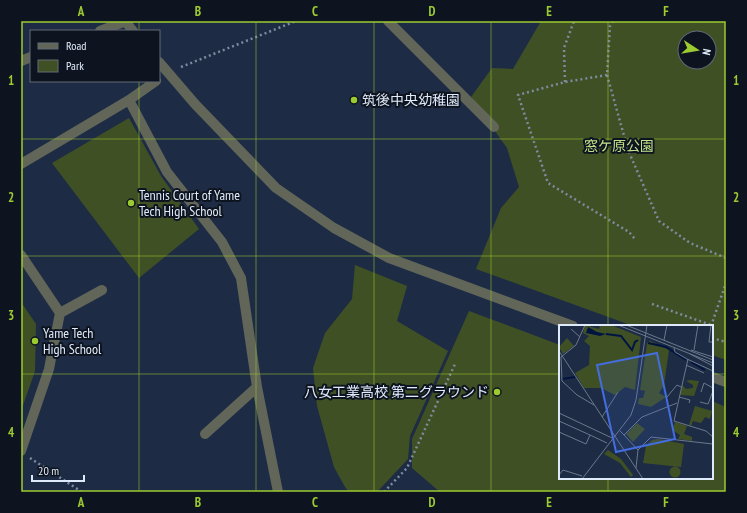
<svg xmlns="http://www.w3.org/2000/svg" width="747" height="513" viewBox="0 0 747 513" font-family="'PT Sans Narrow','Noto Sans JP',sans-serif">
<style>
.green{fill:#405025;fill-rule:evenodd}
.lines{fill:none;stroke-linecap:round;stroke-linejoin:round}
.path{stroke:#7e8b9f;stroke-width:2.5;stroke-dasharray:2 3;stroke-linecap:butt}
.minor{stroke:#616659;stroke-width:10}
.tertiary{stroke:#616659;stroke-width:10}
.grid{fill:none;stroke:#9cca31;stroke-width:1;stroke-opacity:0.55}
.poi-dot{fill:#9cca31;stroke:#0e141f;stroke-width:1.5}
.labels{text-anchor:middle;stroke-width:4;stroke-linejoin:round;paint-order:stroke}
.poi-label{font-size:14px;fill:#dfeafa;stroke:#0e141f;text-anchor:start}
.park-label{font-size:14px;fill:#bfe088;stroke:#0e141f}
.inset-river{fill:none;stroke:#001441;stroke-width:2}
.inset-road{fill:none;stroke:#6b788d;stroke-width:1}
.view{fill:#446ddf;fill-opacity:0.15;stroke:#446ddf;stroke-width:2}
.inset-edge{fill:none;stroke:#dfeafa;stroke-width:2}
.neatline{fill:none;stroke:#9cca31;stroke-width:1.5}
.grid-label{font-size:13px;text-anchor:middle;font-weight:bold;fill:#9cca31}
</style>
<rect width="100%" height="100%" fill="#1d2c44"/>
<path class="green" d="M541,21h185v339l-14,-5v-29h-79l-157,-57 25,-61 18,-21 -12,-39 -36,-51 21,-29 21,1zM685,38h24v24h-24z
M129,118l32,58 38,53 -60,49 -87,-115z
M355,265l52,21 -10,35 51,30 -38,85 -2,23 -31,33h-28l-4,-5 -11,-20 -17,-61 -4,-38 12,-35 27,-34z
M21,302l15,22 -1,47 -14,40z
M469,311l91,34v133h152v-77l14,6v85h-286l-28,-24v-29z"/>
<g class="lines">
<path class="path" d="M613,21l-3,5 -3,49 21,75 31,71 31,22 36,15
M181,67l115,-46
M607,75l-42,7 -47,13 30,88 81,49 6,7
M565,82l-1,-34 10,-27
M652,304l59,21
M711,326l15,-43
M712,338l14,4
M30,458l52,34
M384,492l23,-24 49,-106"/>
<path class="minor" d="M388,21l106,106
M156,81l-27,19 38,72 55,70 19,36 16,109 21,105
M21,164l108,-64
M21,255l39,58 -11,56 -28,82
M60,313l42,-23
M205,434l52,-47"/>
<path class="tertiary" d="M125,21l8,10
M100,31l26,-10
M21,61l10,-4
M159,62l36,42 81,84 58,40 55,30 184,68
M712,377l14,5"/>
</g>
<path class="grid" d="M139,21v10M256,21v471M374,21v471M491,21v471M608,21v305M139,81v411M21,139h705M21,256h705M21,374h539M712,374h14M608,478v14"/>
<g class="poi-dot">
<circle cx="354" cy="100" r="4"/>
<circle cx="131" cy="203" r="4"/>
<circle cx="35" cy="341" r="4"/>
<circle cx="497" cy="392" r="4"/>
</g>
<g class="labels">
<g class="poi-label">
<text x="362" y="105">筑後中央幼稚園</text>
<text x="139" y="200">Tennis Court of Yame<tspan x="139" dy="16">Tech High School</tspan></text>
<text x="43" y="338">Yame Tech<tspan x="43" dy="16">High School</tspan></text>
<text x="489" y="397" text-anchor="end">八女工業高校 第二グラウンド</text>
</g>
<g class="park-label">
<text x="619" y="151">窓ケ原公園</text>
</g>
</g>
<g transform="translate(559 325)">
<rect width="154" height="154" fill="#1d2c44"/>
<path d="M26,0l14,4 1,-4h11l30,12 -6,53 -10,-3 -10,8 -14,-7h-17l-9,-15 14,-8 1,-19 -6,-5 5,-5 -6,-3zM8,13l7,8 -11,8 -4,-7zM91,16l19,9 -5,35 -5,8 7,4 -15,10 -13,-3 1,-6h4l2,-7 -5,-1 7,-47zM131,55l9,1 -5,15 -14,-1 2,-10 4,4 7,-1v-3l-7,-4zM136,81l17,5 -2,8 -5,-2 -4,6 -8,-2 -2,5 -2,-1zM116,97l12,4 -3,8 8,3v4l-14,-2 2,-4 -8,-5zM78,98l8,6 -12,13 -7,-8zM99,114l26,5 -3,23 -38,-4 3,-17 6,-6zM49,125l13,9 12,16 -2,2 -11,-14 -16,-9zM110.5 147a5.5 5.5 0 1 1 11 0a5.5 5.5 0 1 1-11 0Z" fill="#405025"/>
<path d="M29,2l9,5 9,2 -6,2 -14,-3z" fill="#001441"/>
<path class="inset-river" d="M47,9l15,2 11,14 3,-8 3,-2M89,18l18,4 20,13M132,37l14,8M3,54l13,-2"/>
<path class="inset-road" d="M26,0l-9,20 -15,12 1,24 15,14 17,10M59,0l95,38M67,0l87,35M152,0l-2,17h4M12,4l9,8M105,15l3,-15M115,23l1,4 12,7 26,12M132,25l22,7M135,25l4,-25M0,26l84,128M131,29l23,12M129,34l-14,62 32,10 7,6M127,40l18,8M142,67l3,-9 9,5M108,72l10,-12 4,2M120,72l11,3 -1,3M141,77l8,2 5,-13M0,88l53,25M43,92l16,-25M0,96l31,14 -4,9 -27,-12M61,106l4,4 18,-18 35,-14M31,110l17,8M65,110l14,15M77,143l2,-18 13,-13 62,7M0,150l4,-5 19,6M23,154l49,-64 5,-15 11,-75"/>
<path class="view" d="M98,28l18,86 -59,13 -19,-87z"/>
<rect width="154" height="154" class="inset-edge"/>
</g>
<rect width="747" height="513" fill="none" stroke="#0e141f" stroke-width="44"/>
<rect x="30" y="30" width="130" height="52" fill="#0e141f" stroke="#626a77"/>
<rect x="38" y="43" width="20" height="6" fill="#616659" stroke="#626a77"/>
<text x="66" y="50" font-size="12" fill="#dfeafa">Road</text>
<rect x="38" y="60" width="20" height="12" fill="#405025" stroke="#626a77"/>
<text x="66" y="70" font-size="12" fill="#dfeafa">Park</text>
<g transform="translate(697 50) rotate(102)"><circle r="19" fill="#0e141f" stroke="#626a77"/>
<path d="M0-3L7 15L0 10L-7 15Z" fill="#9cca31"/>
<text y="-6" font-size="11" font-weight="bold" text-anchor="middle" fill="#dfeafa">N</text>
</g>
<path d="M32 475v6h52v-6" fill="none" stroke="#dfeafa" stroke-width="2"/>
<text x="38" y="475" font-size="12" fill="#dfeafa" stroke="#0e141f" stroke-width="3" paint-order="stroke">20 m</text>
<rect x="22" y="22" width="703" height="469" class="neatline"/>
<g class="grid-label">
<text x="81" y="16">A</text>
<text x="198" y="16">B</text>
<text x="315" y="16">C</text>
<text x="432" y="16">D</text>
<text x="549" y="16">E</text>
<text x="666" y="16">F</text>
<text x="11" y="85">1</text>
<text x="736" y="85">1</text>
<text x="11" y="202">2</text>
<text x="736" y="202">2</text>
<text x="11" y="320">3</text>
<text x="736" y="320">3</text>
<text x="11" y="437">4</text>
<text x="736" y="437">4</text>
<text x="81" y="507">A</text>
<text x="198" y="507">B</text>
<text x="315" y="507">C</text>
<text x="432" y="507">D</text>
<text x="549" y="507">E</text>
<text x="666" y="507">F</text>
</g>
</svg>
